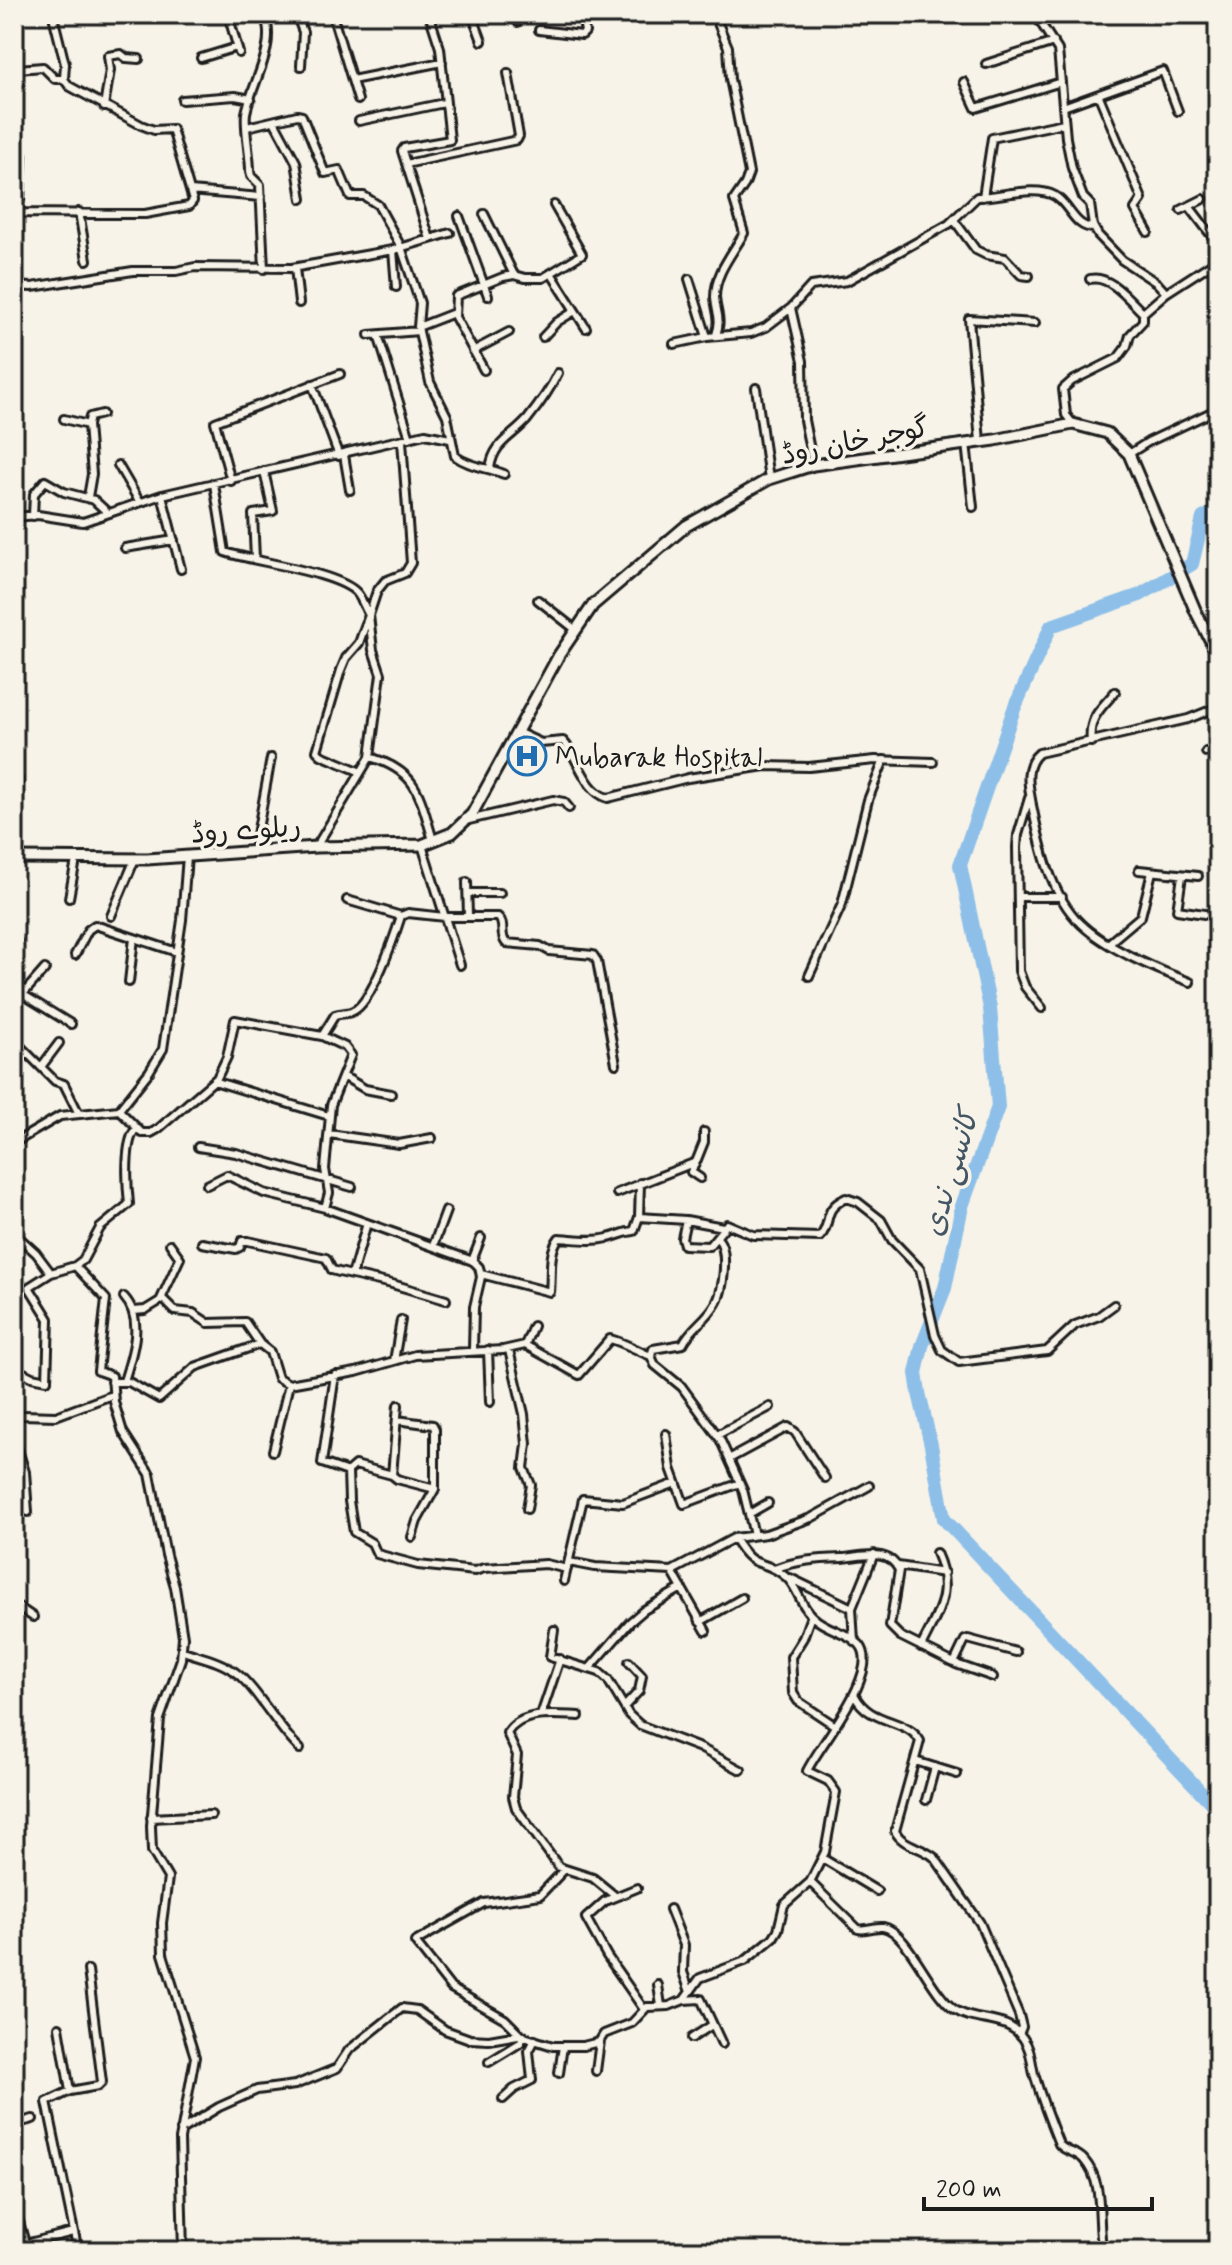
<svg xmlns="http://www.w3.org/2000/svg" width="1232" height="2265" viewBox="0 0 1232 2265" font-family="Mynerve,'Playpen Sans Arabic',sans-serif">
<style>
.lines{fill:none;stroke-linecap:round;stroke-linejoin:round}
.river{stroke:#8dbfe9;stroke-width:14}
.street-casing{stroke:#1c1c1c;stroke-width:12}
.secondary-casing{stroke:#1c1c1c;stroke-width:15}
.street{stroke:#f7f3e8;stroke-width:6}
.secondary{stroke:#f7f3e8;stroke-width:9}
.labels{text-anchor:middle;stroke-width:7;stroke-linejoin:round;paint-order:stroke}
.street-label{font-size:28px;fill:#1c1c1c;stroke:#f7f3e8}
.poi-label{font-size:28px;fill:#1c1c1c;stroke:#f7f3e8;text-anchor:start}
.water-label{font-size:30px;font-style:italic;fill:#445564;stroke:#f7f3e8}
</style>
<rect width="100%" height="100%" fill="#f7f3e8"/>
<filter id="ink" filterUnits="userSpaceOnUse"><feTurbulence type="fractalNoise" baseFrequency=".0125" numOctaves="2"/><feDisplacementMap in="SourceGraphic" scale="16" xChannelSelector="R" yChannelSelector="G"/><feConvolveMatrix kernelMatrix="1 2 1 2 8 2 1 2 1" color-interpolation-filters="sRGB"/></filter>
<g filter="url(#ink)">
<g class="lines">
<path class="river" d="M1218,510l-15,8 -11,46 -52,31 -89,31 -37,83 -54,156 30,143 8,99 -36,99 -17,82 -23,58 -6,27 3,20 12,52 13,74 274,291"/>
<defs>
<path id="street" d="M228,14l11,39
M264,14c14,32 -12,68 -18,99 -2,14 4,42 4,58l1,5 9,9 4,84
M296,14l7,18 -2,34
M332,14l26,86
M429,14l11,34 10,92 -46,8 -2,3 28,88
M472,14l10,27
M515,14l3,8
M714,14l14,33 2,32 19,94 -4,11 -11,16 10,33c-11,20 -29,40 -29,64 1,17 7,20 1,38
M1035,14l23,36 8,88 6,30 11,29 7,7 3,22 5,9 24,25 35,23 9,10
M539,30l43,5 3,-3 -3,-18
M201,58l36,-11
M986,64l68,-22
M352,80l90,-18
M964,82l12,26 85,-26
M14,84l4,-15 25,-2 12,12h9
M1099,96l43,103 -7,10 13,23
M182,100l53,-4 16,3
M104,107l6,-37 -2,-14 13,-2 5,4 13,1
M1063,107l100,-36 15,40
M274,121l22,41 6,37
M359,121l85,-18
M247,127l50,-12 5,1 23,57 14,-3 11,26h14l14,9 23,42 19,56 -2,24 12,55 17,34 8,40c15,11 31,11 49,18
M14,153l8,3 -2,43 -6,24
M406,164l111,-24 2,-4 -11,-63
M190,191l71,6
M983,197l9,-59 72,-15
M1189,206l29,38
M1181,210l22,-11
M79,212l8,48
M17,213l128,1 44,-8 4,-5 -21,-72 -18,1 -13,-5 -72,-39 -5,-7 1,-15 -11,-44
M484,214l30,61
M459,216l29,80
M954,220l22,30 10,5 19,3 16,17 8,1
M1218,258l-4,4 4,6
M295,268l4,35
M551,273l35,55
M689,279l18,58 44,-4 15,-6 25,-19 20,-22 36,-5 102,-57 28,-27c23,0 58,-12 78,-1 15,9 19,32 39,32
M1090,279c20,-5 40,22 53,34
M14,286l18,1 101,-16h43l19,-4 97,1 101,-18
M396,287l-3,-37 57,-17
M791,308l12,53 1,59 9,45
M418,327l36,-14
M1217,334h1
M369,335l50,-4
M378,335l32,103
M543,337l14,-15 18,-11
M674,344l33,-7
M473,351l36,-19
M484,370l-29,-53 1,-21 47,-19 11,-2 11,3h18l39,-24 -28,-49
M312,384l27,72
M756,388l13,91
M64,419l24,6 4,49 -4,23
M1073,424l-7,-9 -3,-26 9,-8 46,-23 9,-12 3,-11 13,-14v-8l23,-20 48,-31
M88,425l2,-8 12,-3
M980,441l-11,-122 66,4
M966,443l7,64
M1129,454l19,-12 70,-33
M344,455l6,35
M118,465l21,36
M490,468c4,-26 21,-30 37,-48 12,-15 23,-30 31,-47
M231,481l-16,-59 125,-48
M214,484l11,68c29,10 113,20 132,41 5,6 8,16 12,22l-10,28 -13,15 -5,12 -24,81 4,4 40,17
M162,495l19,74
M33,516l1,-22 11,-13 19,11 30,8 14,13
M14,517l24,-2 45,7 79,-27 263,-61 25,5
M125,548l49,-8
M255,559l-2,-45 20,-3 -9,-40
M538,600l38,30
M517,732l24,11 22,-2c16,16 21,50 45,57l80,-20 77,-12 44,1 66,-7 58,2
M1091,742c-3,-24 10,-34 24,-50
M1206,752l12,1
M370,757c49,15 49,38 63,83
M1029,798l-11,37 -1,12 2,124 6,16 17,21
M469,820l84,-20 11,2 5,6
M422,845l38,120
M316,847l54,-90 11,-83 -8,-24 -4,-35 8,-24 8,-10 20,-8 6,-10 -9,-122
M254,851l17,-93
M17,858l1,-79
M1139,870l59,6
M1182,876l-5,34 41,6
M467,882l1,34
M468,893h32
M1018,897h44
M69,898l7,-38
M347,900l54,16 7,-3 37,4h53c8,7 1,18 8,26l34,3 9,5 44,4 4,6 19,103
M111,916l24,-57
M1109,943l32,-27 11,-44
M14,945l3,-4
M1216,946l2,-8
M75,955l13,-25 7,-5 82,27
M809,976l33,-72 26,-104 16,-40
M129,982l5,-44
M1190,982c-34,-13 -83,-33 -109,-58 -31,-30 -41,-78 -49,-119 -3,-18 -9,-39 7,-52l149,-34 30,-12
M14,989l57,35
M22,995l23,-26
M322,1036l23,11 6,8 -20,50 -6,64 4,24 -4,15
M14,1040l41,41 9,3 15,30
M41,1067l18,-24
M343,1076l22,13 26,5
M214,1081l115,35
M119,1110l23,23h9l7,-4 59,-51 10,-21 8,-37 87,16 13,-21c6,-2 13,-1 18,-4 19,-8 42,-76 48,-95
M329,1134l70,10 33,-6
M14,1143l46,-27 59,-6 30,-38 14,-23 19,-129 5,-64
M198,1147l38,6 116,34
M696,1162l-5,10 9,6
M207,1185l20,-10 37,18 61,15 148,53 6,6 2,10 -7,30 -1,43
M617,1193l79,-31 8,-20v-10
M639,1217l1,-34
M686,1220l-4,18 2,7 25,1 18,-22 26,11 67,2c13,-15 1,-27 26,-39l12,4 23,18 11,20 28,29 15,66 7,15 17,12 88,-11 28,-26 24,-9 15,-11
M14,1233l22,20 15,20
M202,1243l34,6 4,-2 2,-6h6l78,17 6,12 7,2 53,12 54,16
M433,1246l13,-35
M472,1261l9,-23
M75,1266l31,33 -8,72 14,5 2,26 9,30 27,42 16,81 9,32 8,50 -2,22 -21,60 -9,107 1,25 16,27 -6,45 1,31 32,103 -15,82 3,112
M481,1274l69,18c2,-18 -2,-40 9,-54 17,1 33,4 49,0 10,-2 15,-6 26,-7l5,-14 47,3 37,7
M352,1275l15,-52
M161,1299l19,-41 -10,-14
M134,1311l11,-1 18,-11 12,12 18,2 15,10 37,-1 15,22
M525,1345l8,-19
M488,1350l2,52
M509,1350l15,64 3,30 -3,24 7,17 -4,24
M651,1356l2,-7 30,-5c7,-15 23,-24 32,-39 9,-13 14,-57 2,-67
M394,1361l7,-41
M14,1368l18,9 15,3 2,-61 -20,-32 22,-14 24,-7 8,-6 17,-32 29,-24c-2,-18 -5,-63 7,-75
M335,1375l-13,88 26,9
M124,1381c8,-26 21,-61 0,-84
M112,1382h17l30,17 36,-32 65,-23 10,8 8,26 11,6 67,-12 59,-17 88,-5 22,-5 54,30 31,-36c13,3 28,12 41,17l4,9 27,22 38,52 23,51 11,45
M398,1405l-6,70 -37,-10 -7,6 1,30 5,31 18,11 5,11 41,11 57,6 9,-3 62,-4 21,5
M14,1419l8,-4 34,1 56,-21
M397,1420l36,5 2,4v60l-18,32 -5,16
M666,1434l5,34 13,36 56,-21
M717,1435l53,-28
M14,1437l11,35 3,40
M273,1451l16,-67
M729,1459l59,-32 7,5 30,46
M392,1475l5,4 38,10
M749,1514l19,-11
M569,1562l26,5 77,4 62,-33 32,-4 45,-16 58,-32
M898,1566l46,7
M774,1569c23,-9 44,-10 68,-11 19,-1 46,-11 57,12l-9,56 10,10 56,28 37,13
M672,1571l34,60
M790,1578l62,30
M564,1581l19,-82 40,4 53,-20
M14,1604l19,13
M811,1616l-8,22 -12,19 2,36 5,8 36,24
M700,1622l42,-24
M554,1630l-4,27 49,15 9,8 21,35 11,10 60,23 41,22
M854,1641l-2,-33 22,-54
M921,1647c17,-35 33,-55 15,-94
M183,1651c17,6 38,10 52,21 22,16 42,56 65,77
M954,1663l11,-23 3,-1 48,13
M589,1669l41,-47 14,-12 38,-22
M855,1696c15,29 52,22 65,45l-25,90c7,15 28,16 40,27l45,65 39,92 3,12 -3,7
M625,1706l14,-15 3,-15 -13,-14
M541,1715l19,-56
M579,1716c-24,-1 -57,-6 -72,17l10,22 -4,42 3,11 43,59 34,11 22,18
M915,1761l42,13
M926,1800l9,-33
M151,1818l60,-3
M822,1858l55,33
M810,1882l48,47c9,2 16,-3 25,-2 25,4 48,68 72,83 22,14 51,5 68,28 8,11 8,23 11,36 7,23 16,48 25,70 7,9 18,7 25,16 22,25 12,61 19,91
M637,1888l-32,13 -19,17 21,38 36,52
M670,1909l14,36 -1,27 7,20
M658,1985l3,21
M684,2000l17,-1 21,45
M59,2027l11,64 -23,11 31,149
M522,2036l-17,-17 -54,-31 -36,-46 69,-39 56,-8 24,-25
M692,2038l20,-13
M489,2062l31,-19 4,-7
M596,2071l4,-30
M559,2073l4,-27
M70,2091l28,-5 4,-4 -14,-112
M503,2099l11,-10 18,-9 -3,-29 6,-11
M14,2124l19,-5
M181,2130l38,-23 38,-17 38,-5 42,-17 12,-18 53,-42 15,2 28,20 25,9 19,1 29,-5 35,11h30l16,-4 5,-8 28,-11 15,-16 22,-1 15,-6 16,-22 45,-17 28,-23 5,-8 6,-25 26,-23 15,-30 11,-60 -8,-11 -21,-10c12,-26 75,-99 53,-126 -11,-13 -34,-15 -47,-28 -13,-11 -15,-30 -27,-40 -24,-21 -31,-3 -52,-39
M14,2203l12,44v2l-9,2
M25,2244l48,-12"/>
<path id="secondary" d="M14,858l133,1 169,-12 106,-2 30,-12 20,-19 87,-159 34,-50 93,-79 83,-47 44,-14 182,-25 78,-16 34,9 22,21 67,158 22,43"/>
</defs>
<use href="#street" class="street-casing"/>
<use href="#secondary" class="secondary-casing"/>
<use href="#street" class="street"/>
<use href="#secondary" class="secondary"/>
</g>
</g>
<defs>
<symbol id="hospital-ring" viewBox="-11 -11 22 22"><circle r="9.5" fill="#f7f3e8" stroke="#1f6fb2" stroke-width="1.5"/><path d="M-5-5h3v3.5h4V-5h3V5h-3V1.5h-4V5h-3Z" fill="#1f6fb2"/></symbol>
</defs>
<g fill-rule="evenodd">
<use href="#hospital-ring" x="505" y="734" width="44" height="44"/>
</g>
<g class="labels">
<g class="street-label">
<text transform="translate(855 440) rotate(-11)" y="10">گوجر خان روڈ</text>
<text transform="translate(246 829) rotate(-4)" y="10">ریلوے روڈ</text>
</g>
<g class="poi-label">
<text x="555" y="766">Mubarak Hospital</text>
</g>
<g class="water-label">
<text transform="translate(950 1173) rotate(-73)" y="10">کانسی ندی</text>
</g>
</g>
<rect width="1232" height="2265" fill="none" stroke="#f7f3e8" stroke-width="48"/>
<rect x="24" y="24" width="1184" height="2217" fill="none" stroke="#1c1c1c" stroke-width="3" filter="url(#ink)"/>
<path d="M924 2197v12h228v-12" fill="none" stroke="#1c1c1c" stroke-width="4"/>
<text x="936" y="2197" font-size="24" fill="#1c1c1c" stroke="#f7f3e8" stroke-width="6" paint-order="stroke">200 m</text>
</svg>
